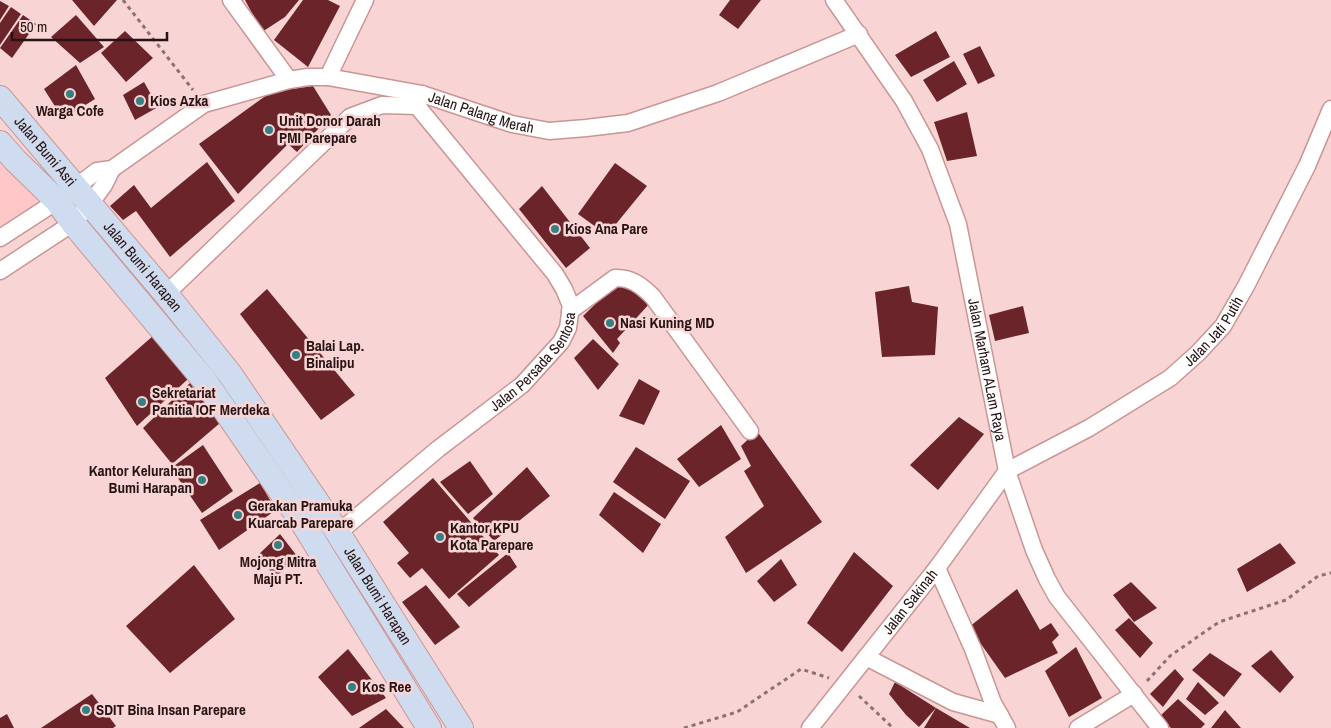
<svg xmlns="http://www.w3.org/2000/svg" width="1331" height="728" viewBox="0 0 1331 728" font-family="'Archivo Narrow',sans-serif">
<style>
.built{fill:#fdc8c7}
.building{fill:#6b2429}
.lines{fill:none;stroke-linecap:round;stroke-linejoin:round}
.street-casing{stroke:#cb9594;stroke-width:19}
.secondary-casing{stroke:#cb9594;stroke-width:26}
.path{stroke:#8d7271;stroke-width:3;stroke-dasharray:4 4;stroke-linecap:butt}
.street{stroke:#fff;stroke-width:16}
.secondary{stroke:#cfdbee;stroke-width:24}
.poi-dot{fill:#367f83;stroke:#f8d5d4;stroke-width:2}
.labels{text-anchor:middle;stroke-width:5;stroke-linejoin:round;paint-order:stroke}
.poi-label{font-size:15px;font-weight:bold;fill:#271313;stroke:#f8d5d4;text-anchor:start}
.street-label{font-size:15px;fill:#271313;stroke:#f8d5d4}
</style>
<rect width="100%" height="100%" fill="#f8d5d4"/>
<path class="built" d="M0,156l40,45 -40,25z"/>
<path class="building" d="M72,0h45l-23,26z
M245,0h54l-14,17 -23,15z
M303,0h25l12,6 -32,61 -34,-27z
M730,0h31l-23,29 -19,-14z
M0,1l9,5 -9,14z
M11,7l10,7 -21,31v-22z
M23,15l13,9 -24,34 -12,-10z
M76,15l28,32 -24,16 -29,-26z
M125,31l28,27 -27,24 -25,-29z
M936,31l14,26 -39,20 -16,-22z
M980,46l15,30 -17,8 -15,-30z
M954,61l13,23 -30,18 -14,-22z
M76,65l19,34 -32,20 -19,-30z
M144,82l14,25 -23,13 -12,-25z
M313,86l18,29 -34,37 -9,-8 -50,50 -39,-50 72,-52z
M967,112l10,44 -30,5 -13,-39z
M207,162l28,39 -65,56 -34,-46 -13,9 -13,-14 24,-21 17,23z
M615,163l32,23 -40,49 -29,-21z
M542,186l48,62 -24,20 -47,-59z
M618,282l19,5 14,15 -34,37 3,4 -7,10 -30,-37z
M909,286l3,16 26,5 -3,48 -53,2 -7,-65z
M267,289l88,106 -34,25 -81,-106z
M1023,306l6,27 -34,8 -6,-26z
M154,335l34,44 -51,47 -32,-48z
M593,339l26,25 -21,26 -24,-32z
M639,379l21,12 -16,34 -25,-9z
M190,383l30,40 -48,41 -29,-36z
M959,417l25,17 -46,56 -28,-25z
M721,425l20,34 -42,28 -22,-28z
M757,431l65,91 -76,51 -21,-36 39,-31 -20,-35 7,-5 -10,-20z
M203,445l30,46 -31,22 -31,-45z
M636,447l54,34 -25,38 -52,-37z
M470,461l23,33 -25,20 -28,-32z
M527,467l23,29 -56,45 -21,-23z
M433,478l66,77 -50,44 -27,-31 -12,10 -13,-15 12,-10 -26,-31z
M260,483l16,27 -57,40 -19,-30z
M614,492l47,32 -18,29 -44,-38z
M280,534l17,22 -21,21 -19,-21z
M1280,543l16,20 -49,29 -10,-23z
M854,552l39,34 -51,66 -35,-29z
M508,553l9,14 -48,40 -12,-13z
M781,559l16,26 -23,17 -17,-21z
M194,565l41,54 -65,54 -44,-47z
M1131,582l26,26 -23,14 -21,-27z
M426,585l34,42 -25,18 -33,-43z
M1017,589l23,41 11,-7 8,12 -7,7 6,11 -53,25 -36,-51z
M1129,618l24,25 -13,15 -25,-28z
M1076,647l26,51 -33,19 -24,-46z
M348,649l38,49 -34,18 -34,-39z
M1271,650l23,27 -14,16 -29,-27z
M1210,653l32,21 -18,23 -32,-27z
M1175,669l9,10 -21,28 -13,-13z
M895,682l41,26 -17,19 -13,-12 -17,-21z
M1198,682l21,21 -14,12 -19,-16z
M92,694l24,32 -3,2h-72z
M1178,699l27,25 -4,4h-30l-12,-11z
M936,708l34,20h-46z
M386,709l18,19h-45z
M1225,710l16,18h-30z
M7,714l7,14h-14v-10z"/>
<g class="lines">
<defs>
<g id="street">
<path d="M231,0l58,80"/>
<path id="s1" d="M834,0l70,101 26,48 28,75 49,247 27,79 13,29 10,18 103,131"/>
<path d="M328,77l37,-77"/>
<path id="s2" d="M0,238l57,-37 40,-30 15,-2 92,-65 85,-24 19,-3h20l94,17 90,30 37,7 37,-3 42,-5 90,-30 141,-59"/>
<path d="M0,271l73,-48 17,-19 14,-19 8,-16"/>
<path d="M166,294l184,-177 32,-12 35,1"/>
<path d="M570,311l45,-33c16,-1 27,8 38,19l97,134"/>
<path id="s3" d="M338,533l100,-84 84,-64 39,-43 7,-14 3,-22 -7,-17 -9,-15 -138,-168 5,-12"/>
<path d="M937,568l36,81 20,54 14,25"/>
<path d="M866,657l87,45 47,13"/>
<path id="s4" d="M810,728l127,-160 70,-97 82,-43 81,-50 28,-25 25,-27 23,-40 61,-120 24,-57"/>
<path d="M1078,728l56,-34"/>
</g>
<g id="secondary">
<path id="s5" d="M0,98l166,196 64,80 108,159 123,195"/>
<path d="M0,143l15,17 42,41 16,22 132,158 99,144 125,203"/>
</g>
</defs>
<use href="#street" class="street-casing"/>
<use href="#secondary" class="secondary-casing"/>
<path class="path" d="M123,0l70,90
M1147,681l23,-25 49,-34 67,-22 32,-24 13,-3
M859,696l34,32
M684,728l53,-16 64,-43 28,9"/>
<use href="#street" class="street"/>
<use href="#secondary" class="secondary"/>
</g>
<g class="poi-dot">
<circle cx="70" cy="94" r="5"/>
<circle cx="140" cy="101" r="5"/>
<circle cx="269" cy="130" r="5"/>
<circle cx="555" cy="229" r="5"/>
<circle cx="610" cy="323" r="5"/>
<circle cx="296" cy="355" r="5"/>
<circle cx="142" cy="402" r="5"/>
<circle cx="202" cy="480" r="5"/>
<circle cx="238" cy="515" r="5"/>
<circle cx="440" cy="537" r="5"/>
<circle cx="278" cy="545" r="5"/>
<circle cx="352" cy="687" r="5"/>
<circle cx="86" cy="710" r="5"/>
</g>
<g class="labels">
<g class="poi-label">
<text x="150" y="106">Kios Azka</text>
<text x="70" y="116" text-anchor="middle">Warga Cofe</text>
<text x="279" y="126">Unit Donor Darah<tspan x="279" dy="17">PMI Parepare</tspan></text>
<text x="565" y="234">Kios Ana Pare</text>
<text x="620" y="328">Nasi Kuning MD</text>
<text x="306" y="351">Balai Lap.<tspan x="306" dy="17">Binalipu</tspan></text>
<text x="152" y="398">Sekretariat<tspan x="152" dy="17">Panitia IOF Merdeka</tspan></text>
<text x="192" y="476" text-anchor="end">Kantor Kelurahan<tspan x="192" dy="17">Bumi Harapan</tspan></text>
<text x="248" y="511">Gerakan Pramuka<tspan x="248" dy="17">Kuarcab Parepare</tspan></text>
<text x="450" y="533">Kantor KPU<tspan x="450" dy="17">Kota Parepare</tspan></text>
<text x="278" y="567" text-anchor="middle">Mojong Mitra<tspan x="278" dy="17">Maju PT.</tspan></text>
<text x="362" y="692">Kos Ree</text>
<text x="96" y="715">SDIT Bina Insan Parepare</text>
</g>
<g class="street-label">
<text dy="5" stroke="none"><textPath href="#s2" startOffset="531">Jalan Palang Merah</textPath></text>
<text dy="5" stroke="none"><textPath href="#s5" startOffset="70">Jalan Bumi Asri</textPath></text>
<text dy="5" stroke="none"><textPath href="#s5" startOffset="221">Jalan Bumi Harapan</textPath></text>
<text dy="5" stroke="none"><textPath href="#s4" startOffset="576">Jalan Jati Putih</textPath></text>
<text dy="5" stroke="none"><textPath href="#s3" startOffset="262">Jalan Persada Sentosa</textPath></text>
<text dy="5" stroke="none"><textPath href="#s1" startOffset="406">Jalan Marham ALam Raya</textPath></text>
<text dy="5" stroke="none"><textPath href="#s5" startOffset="626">Jalan Bumi Harapan</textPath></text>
<text dy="5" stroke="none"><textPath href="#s4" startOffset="161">Jalan Sakinah</textPath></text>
</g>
</g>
<path d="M12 32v8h155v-8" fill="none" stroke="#271313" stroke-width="2.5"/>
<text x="20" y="32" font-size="15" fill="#271313" stroke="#f8d5d4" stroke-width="4" paint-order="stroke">50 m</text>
</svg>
